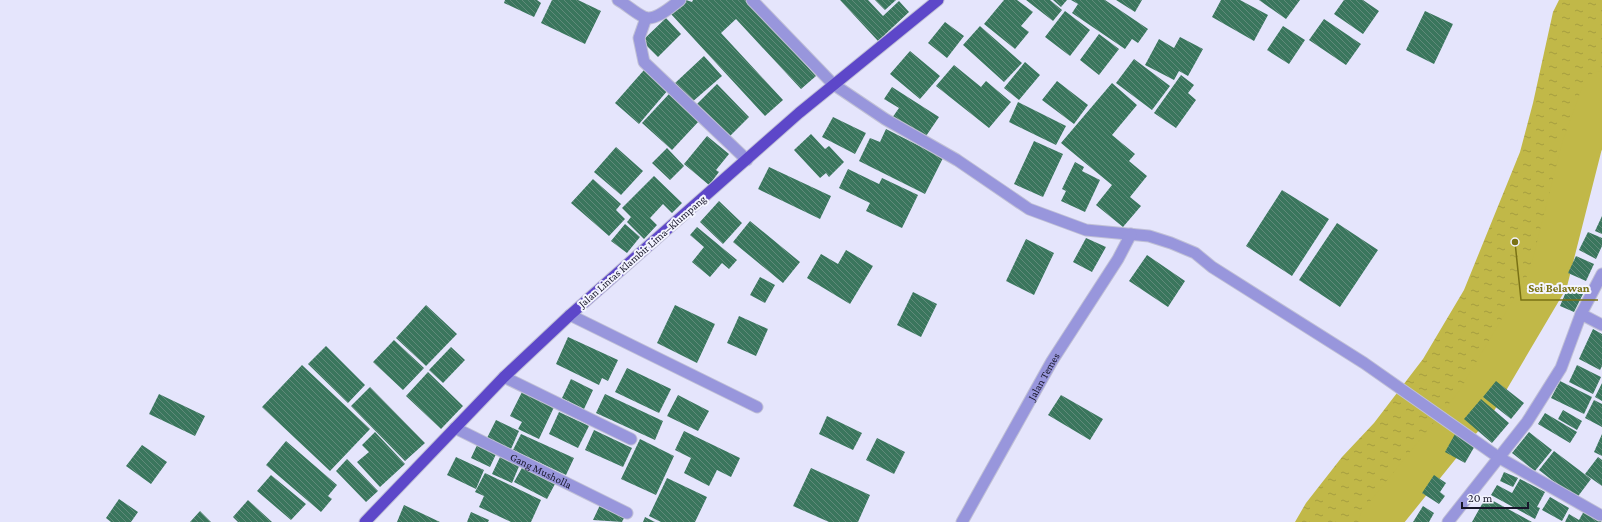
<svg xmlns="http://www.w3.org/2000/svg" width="1602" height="522" viewBox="0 0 1602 522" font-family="'Crimson Pro',serif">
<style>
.water{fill:url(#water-ripples)}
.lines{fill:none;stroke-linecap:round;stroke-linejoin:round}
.river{stroke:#c1b848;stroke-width:40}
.building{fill:url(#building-back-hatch)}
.minor-casing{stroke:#c0c0d6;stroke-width:13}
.tertiary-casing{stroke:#c0c0d6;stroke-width:13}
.primary-casing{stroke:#c0c0d6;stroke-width:13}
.minor{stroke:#9896dc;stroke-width:11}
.tertiary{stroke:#9896dc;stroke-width:11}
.primary{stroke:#5d47c9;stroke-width:11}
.labels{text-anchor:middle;stroke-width:4;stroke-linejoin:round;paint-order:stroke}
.street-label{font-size:11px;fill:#171629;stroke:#f3f4ff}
.leader{fill:none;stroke:#7a7215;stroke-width:1.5}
.callout-dot{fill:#7a7215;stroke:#f3f4ff;stroke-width:1.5}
.callout-label{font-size:12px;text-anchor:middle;font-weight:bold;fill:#7a7215;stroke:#f3f4ff;stroke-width:4;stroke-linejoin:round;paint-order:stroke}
</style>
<defs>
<pattern id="water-ripples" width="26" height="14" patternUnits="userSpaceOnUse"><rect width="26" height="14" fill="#c1b848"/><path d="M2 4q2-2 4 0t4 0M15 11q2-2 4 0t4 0" fill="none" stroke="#a59d3f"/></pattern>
<pattern id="building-back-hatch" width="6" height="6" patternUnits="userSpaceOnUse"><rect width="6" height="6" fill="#3a765d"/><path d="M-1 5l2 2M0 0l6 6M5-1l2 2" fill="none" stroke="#608a7a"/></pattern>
</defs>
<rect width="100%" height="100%" fill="#e5e5fc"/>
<path class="water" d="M1559,0h43v74l-32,113 -47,107 -36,62 -88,123 -25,43h-79l11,-19 36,-46 32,-34 49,-64 41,-69 56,-138 13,-49 20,-91z"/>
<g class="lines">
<path class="river" d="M1379,522l97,-120 72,-122 34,-134 20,-55"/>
</g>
<path class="building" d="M505,0h32l4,3 -7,14 -30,-14z
M552,0h26l23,11 -16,33 -44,-21z
M686,0l6,2 1,-2h54l69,76 -15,13 -65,-70 -15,14 62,67 -18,16 -94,-102z
M840,0h28l15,16 16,-15 10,11 -31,29z
M875,0h21l-11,10z
M1004,0h13l16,12 -12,14 8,6 -14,17 -31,-25z
M1026,0h24l12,10 -9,11z
M1053,0h14l-6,7z
M1071,0h34l43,29 -10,14 -6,-4 -7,10 -53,-36 6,-9z
M1116,0h26l-7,12z
M1221,0h19l28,15 -14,26 -42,-24z
M1259,0h41l-14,19z
M1344,0h19l16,11 -16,23 -29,-20z
M1065,11l25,19 -20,26 -25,-19z
M1425,11l28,13 -19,40 -28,-14z
M666,18l15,16 -23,23 -16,-16z
M1324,19l37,25 -15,21 -37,-25z
M945,22l19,14 -17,22 -19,-15z
M980,26l42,37 -18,19 -41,-37z
M1283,26l22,14 -16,24 -22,-14z
M1099,34l20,15 -20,26 -19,-15z
M1180,37l23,12 -15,27 -9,-5 -5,9 -29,-15 14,-26 15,9z
M910,51l30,25 -20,23 -30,-25z
M704,56l18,20 -31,27 -17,-19z
M1134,59l36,27 -18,24 -36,-27z
M1025,62l15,13 -21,25 -15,-12z
M954,65l27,22 5,-6 25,21 -22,26 -53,-42z
M644,70l24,20 -29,34 -24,-21z
M1181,75l13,10 -6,8 8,7 -20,28 -22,-15z
M1057,81l31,24 -14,19 -32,-24z
M1112,83l25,22 -25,30 23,19 -6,7 18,15 -17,21 11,9 -18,21 -27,-22 16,-20 -51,-42z
M717,84l32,33 -20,20 -33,-32z
M892,87l47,30 -15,22 -32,-21 7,-10 -15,-9z
M669,94l30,27 -27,29 -30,-27z
M1018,102l48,24 -10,19 -47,-23z
M833,117l33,16 -11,21 -33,-17z
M886,129l57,29 -18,36 -66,-33 11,-23 10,4z
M811,134l14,15 4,-3 15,16 -15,15 -3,-4 -6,5 -26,-28z
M707,136l22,18 -13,16 3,2 -10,13 -25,-21z
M1034,141l29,13 -20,43 -29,-13z
M616,147l27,24 -22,24 -27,-23z
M667,148l17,18 -14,14 -18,-17z
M1075,162l9,5 -2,4 18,9 -15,32 -24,-11 5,-10 -4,-2z
M769,167l62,29 -11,23 -62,-30z
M848,169l31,15 3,-6 36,17 -16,33 -36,-17 4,-8 -31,-15z
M654,176l28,27 -10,10 -9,-9 -13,14 7,7 -13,14 -17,-17 4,-5 -9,-9z
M593,179l28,25 -5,6 9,9 -16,17 -38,-33z
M1282,190l47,29 -37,57 -46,-30z
M719,201l23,22 -19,21 -23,-22z
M1602,216v18l-7,-3z
M750,221l50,41 -17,21 -50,-41z
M1337,223l41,27 -38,57 -41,-27z
M625,224l15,13 -13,16 -16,-12z
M697,227l40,33 -8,9 -7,-6 -12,14 -18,-15 12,-15 -14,-12z
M1588,232l14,6v8l-6,13 -17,-9z
M1086,238l20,9 -14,25 -19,-10z
M1026,239l28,14 -20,42 -28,-14z
M846,250l27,16 -23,38 -43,-26 14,-24 17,10z
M1147,255l38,26 -17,26 -39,-26z
M1576,256l18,8 -8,17 -18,-8z
M760,277l15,8 -10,18 -15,-8z
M1568,287l15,7 -9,18 -14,-6z
M913,292l24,12 -16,33 -24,-12z
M426,305l31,29 -31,32 -30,-28z
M675,305l40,19 -18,39 -40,-20z
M739,316l29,13 -12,27 -29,-13z
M1593,329l9,5v32l-2,4 -21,-11z
M568,337l50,23 -10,21 -6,-3 -3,7 -43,-21z
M394,340l30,28 -21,22 -30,-28z
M326,346l39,39 -17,18 -40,-39z
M451,347l14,13 -22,23 -14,-13z
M302,365l68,64 -40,42 -68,-64z
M1577,365l24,12 -8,17 -24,-12z
M627,368l44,21 -12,24 -44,-21z
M428,372l35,34 -22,23 -35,-33z
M571,379l22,11 -9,19 -22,-11z
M1496,381l28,22 -13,16 -28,-22z
M1560,381l32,16 -8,17 -33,-16z
M1602,383v18l-7,-4z
M370,387l55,56 -20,18 -54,-55z
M523,390l32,15 -16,34 -21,-10 4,-7 -12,-6z
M159,394l46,22 -10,20 -46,-22z
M605,394l58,27 -8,19 -59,-27z
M678,395l31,16 -11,20 -31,-15z
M1061,395l42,24 -13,21 -42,-25z
M1481,399l28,24 -17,20 -28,-24z
M1594,400l8,4v23l-17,-9z
M1563,410l19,11 -5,9 -19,-11z
M559,412l30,14 -11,22 -29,-14z
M1545,413l32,19 -7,11 -32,-19z
M827,416l35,17 -9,17 -34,-16z
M496,420l23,11 -8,18 -24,-11z
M594,430l38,18 -9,19 -38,-17z
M684,431l56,27 -9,19 -14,-7 -8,16 -25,-13 7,-15 -16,-8z
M375,432l30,32 -25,23 -23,-25 12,-10 -7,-7z
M1529,432l23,18 -17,21 -23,-18z
M521,434l53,24 -8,17 -53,-25z
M1455,434l21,10 -11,19 -20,-11z
M1602,434v22l-8,-4z
M877,438l28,14 -11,22 -28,-14z
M640,439l34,17 -18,39 -35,-16z
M286,441l51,44 -9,11 4,3 -11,13 -55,-47z
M478,443l19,9 -7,15 -19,-9z
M142,445l25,17 -16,22 -25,-18z
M1554,451l37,28 -15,20 -37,-29z
M501,455l19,9 -8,19 -20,-9z
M456,457l28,13 -8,19 -29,-14z
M1598,457l4,3v26l-17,-12z
M347,459l31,32 -12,11 -30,-31z
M523,466l33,16 -9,17 -33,-17z
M811,468l59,27 -12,27h-29l-36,-16z
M1504,472l14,6 -5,9 -13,-6z
M485,473l56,27 -10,22h-20l-32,-15 5,-11 -9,-4z
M271,475l35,29 -15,16 -34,-29z
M1434,475l12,8 -6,9 5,4 -6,8 -17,-11z
M667,478l40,19 -12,25h-34l-12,-6z
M1520,479l25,13 -8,15 3,1 -5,11 -44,-24 6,-10 15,8z
M1486,497l46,25h-60z
M1550,497l19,11 -7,13 -20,-11z
M119,499l19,13 -7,10h-20l-5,-4z
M248,500l24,22h-34l-5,-5z
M404,505l36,17h-43z
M600,505l25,11 -3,6 -29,-2z
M1423,506l11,7 -5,9h-16z
M200,511l11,11h-21z
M1584,511l18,9 -1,2h-36l4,-8 10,6z
M471,512l18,8 -1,2h-21z
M645,517l10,5h-12z"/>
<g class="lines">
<defs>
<g id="minor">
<path d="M618,0c9,5 17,13 26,17 11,5 28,-11 36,-17"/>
<path d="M752,0l81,84 52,35 72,41 72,49 57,21 63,6 22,7 24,10 17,14 152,96 134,94 102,58"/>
<path d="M646,18l-7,20 5,24 103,98"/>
<path d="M1581,314l21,11"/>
<path d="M570,315l187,92"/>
<path d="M504,377l127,62"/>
<path id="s1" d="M455,428l172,85"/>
<path id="s2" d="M962,522l90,-161 66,-102 13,-25"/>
</g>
<path id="tertiary" d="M1448,522l79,-100 34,-54 20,-54 21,-40"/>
<path id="primary" d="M365,522l139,-145 66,-62 229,-202 139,-113"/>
</defs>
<use href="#minor" class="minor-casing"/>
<use href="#tertiary" class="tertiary-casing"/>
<use href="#primary" class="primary-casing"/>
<use href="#minor" class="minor"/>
<use href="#tertiary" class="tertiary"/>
<use href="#primary" class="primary"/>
</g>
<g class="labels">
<g class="street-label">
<text transform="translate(642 251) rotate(-41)" y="4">Jalan Lintas Klambir Lima–Klumpang</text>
<text dy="4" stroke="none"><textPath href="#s2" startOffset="167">Jalan Temes</textPath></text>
<text dy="4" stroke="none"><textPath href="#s1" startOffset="96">Gang Musholla</textPath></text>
</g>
</g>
<path class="leader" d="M1515 242L1521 300H1598"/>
<circle class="callout-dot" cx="1515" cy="242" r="4"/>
<g class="callout-label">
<text x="1559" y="292">Sei Belawan</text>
</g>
<path d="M1462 502v6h66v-6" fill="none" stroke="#171629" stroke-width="2"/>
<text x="1468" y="502" font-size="12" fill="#171629" stroke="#f3f4ff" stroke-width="3" paint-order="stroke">20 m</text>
</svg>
